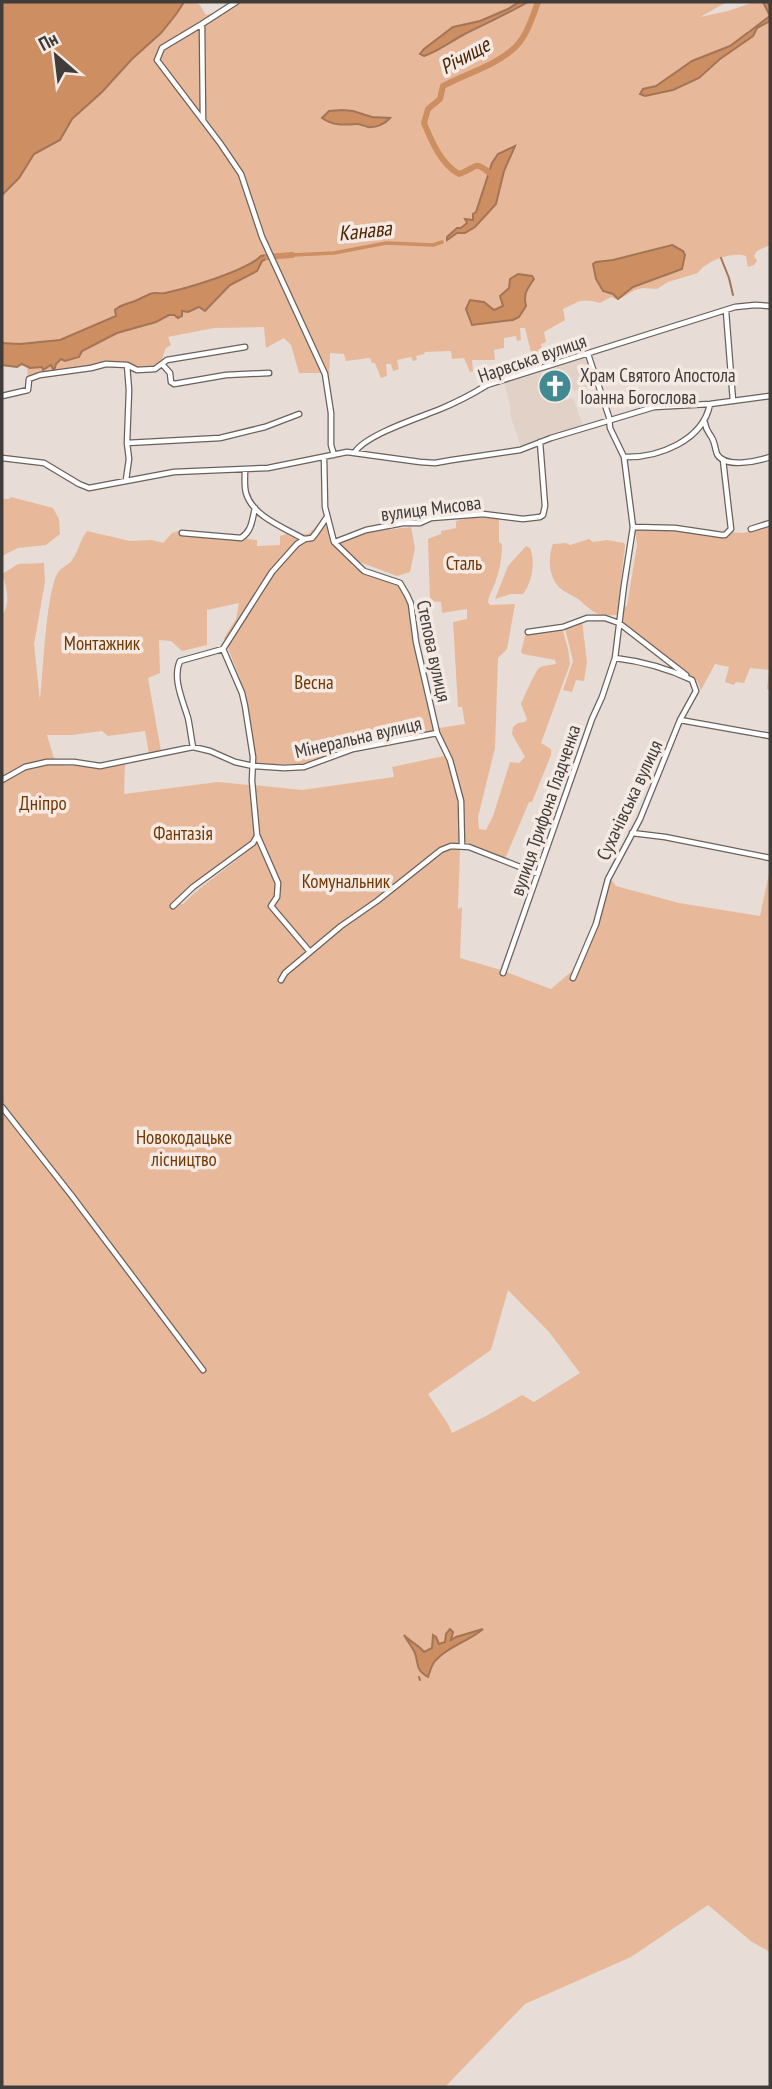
<svg xmlns="http://www.w3.org/2000/svg" width="772" height="2089" viewBox="0 0 772 2089" font-family="'PT Sans Narrow',sans-serif">
<style>
.built{fill:#e2d1c6}
.green{fill:#e7b99a;fill-rule:evenodd}
.water{fill:#cd8e62;stroke:#a37556;stroke-width:2}
.lines{fill:none;stroke-linecap:round;stroke-linejoin:round}
.stream{stroke:#a37556;stroke-width:2}
.canal{stroke:#cd8e62;stroke-width:3.5}
.river{stroke:#cd8e62;stroke-width:6}
.minor-casing{stroke:#6a615c;stroke-width:7}
.minor{stroke:#fff;stroke-width:4.5}
.labels{text-anchor:middle;stroke-width:7;stroke-linejoin:round;paint-order:stroke}
.street-label{font-size:19px;fill:#403c39;stroke:#f4eae3}
.poi-label{font-size:19px;fill:#403c39;stroke:#f4eae3;text-anchor:start}
.park-label{font-size:19px;fill:#723700;stroke:#f4eae3}
.water-label{font-size:21px;font-style:italic;fill:#4d2401;stroke:#f4eae3}
</style>
<rect width="100%" height="100%" fill="#e7ddd6"/>
<path class="built" d="M582,358l6,3 7,23 -20,7 -1,-2 -10,3 -8,-25z
M541,372l7,24 14,-4 3,8 8,-2 10,28 -41,11 -21,10 -10,-29 -1,-13 -6,-22z"/>
<path class="green" d="M184,2l15,2 7,11 24,-6 3,-5 5,-2h281l-11,7 -28,12 -27,6 -29,22h18l18,-12 46,-22 22,-13h199l-27,15 28,-6 26,-9h9l7,14 -24,16 7,4 4,-8 13,-7v224l-13,6 -3,5 3,5 -3,4 -6,2 -2,-11c-13,-5 -41,5 -48,17l-30,9 -11,7 -14,-1 -8,2 -17,10 -7,-3 -11,6c-20,-5 -19,-2 -37,6l2,11 -21,12 2,10 -5,2 2,8 -11,4 -7,-28h-5l1,12 -4,1 -1,-5 -12,2v10l-10,2 1,10h-23l1,11 -3,1 -6,-14 -12,1 -1,-8 -26,1 -1,2 -8,2 1,4 -4,1 -2,-4 -14,3 2,9 -6,2 -2,-7h-5l1,12 -6,2 -6,-15h-3l-2,-5 -24,3 -2,-7 -14,-1 -1,26 -5,-6h-25l-8,-28 -7,-7 -18,10 -2,-21 -50,1 -46,9 3,8 -5,3c-2,4 -3,8 -4,12 -5,13 -24,9 -35,4v-2h-14l-85,18 -1,-14 2,2 27,-3 5,-6 4,2 19,-12 33,-16 52,-18 11,2 2,-6c12,2 13,-4 27,-3l21,-23 9,-4 22,-17 1,-3 -4,-4c-9,13 -72,30 -90,35 -5,1 -11,0 -16,1 -5,1 -10,5 -15,7 -6,3 -14,4 -20,7l-1,9 -56,24 -40,4 -18,-1v-148l17,-17 15,-24 26,-14 12,-21 30,-27 30,-33 29,-26 16,-20zM680,68l17,10 -24,12 -28,6 -1,-7 12,-3zM672,245l13,10 -3,14 -49,18 -12,10c-28,-11 -20,-6 -27,-33l2,-2 17,-2z
M11,497l42,11 6,11 1,15 -14,11 -28,3 -16,8v-57h7z
M473,517l26,2v23l3,2c0,12 -2,25 -6,36 -2,8 -7,14 -8,22l2,3 25,-1 -8,45 -9,9 -3,90 -17,69 1,12 7,1 7,-14 17,-54 9,1 6,-6 -13,-23 1,-7 5,-4 7,-1 2,-3 -6,-15c2,-5 15,-34 18,-36 4,-3 12,-3 17,-4l-1,-4 -32,-6 -2,-2 4,-16 3,-3 34,-5 6,21 2,15 -29,79 10,6v6l-19,47h-3l-24,57 -40,-17c-1,-30 -4,-55 -14,-83 -3,-11 -11,-20 -12,-31l26,-4 -3,-17h-4l-5,-85 14,-3v-10l-25,4 -1,-11 -11,-1 -2,-62 13,-5v-3l15,-3v-7z
M320,523h8l6,21 36,-12 41,-5 4,21 -5,24 -13,4 -40,-15 -6,4 20,11 19,4 12,7 7,17 15,85 11,43 -135,32h-45l-6,-41 -9,-44 -16,-41 12,-19 3,-16 -32,7v35l-25,6 -11,-10 -12,-1 1,33 -12,5 13,73 -12,3 -4,-23 -37,5 -6,-5 -30,4h-25l9,30 26,1 19,3 24,-5 -1,30 94,-12 31,3c5,17 8,35 6,53l-57,42 -22,23 7,1c24,-25 56,-41 78,-67l-7,-52 48,5 92,-13 -2,-10 52,-11c22,38 15,109 14,153l4,-2 -2,51 41,12 50,19 21,-18 23,-48 15,-45 6,8 63,17 81,13 10,-47v1083l-18,-10 -44,-37 -77,52 -106,47 -80,83h-443v-1471c9,-14 5,-27 0,-42l16,-10 26,-1 1,19 -11,62 6,57c3,-24 6,-114 19,-130 4,-5 10,-6 13,-11 7,-9 7,-19 15,-29l43,10 22,-1 11,3 9,-10 6,-2 68,5 2,3 9,1v6l23,-1v-9l9,-3 19,1zM508,1290l41,42 31,41 -46,29 -12,-7 -36,21 -34,17 -4,-9 -20,-30 63,-44z
M770,525v165l-3,-1 2,-19 -19,-2 -6,15 -8,-1 -2,3 -9,-3 4,-15 -14,-3 -14,26 -4,-9 -72,-56 -5,-6 2,-13h5l10,-61 -2,-17 109,5z
M589,539l4,3 14,-2 17,3 1,2 -8,70c-22,2 -23,-3 -39,-16 -6,-4 -14,-7 -19,-12 -11,-12 -11,-30 -6,-43l13,-1 4,2z
M526,546l4,2c6,14 2,34 -7,46h-12l-16,5 13,-33z
M582,621l5,41 -3,19 -8,-1 -4,12 -9,-2 10,-29 -8,-33z"/>
<path class="water" d="M2,2h182l-7,11 -16,20 -29,26 -30,33 -30,27 -12,21 -26,14 -15,24 -17,17z
M519,2h9c-21,12 -43,22 -65,33 -13,7 -24,16 -39,21l-4,-2 4,-5 29,-22 27,-6 28,-12z
M763,2h4l3,5v14l-13,7 -4,8 -33,23 -21,19 -26,12 -28,6 -5,-2 3,-5 13,-3 36,-25 38,-15 40,-30z
M342,110l11,1 19,6 18,1c-5,6 -14,10 -22,9 -4,-1 -7,-3 -11,-3 -13,1 -24,2 -35,-6l7,-7z
M515,146l-11,25 -8,33 -21,23 -10,6h-8l-10,7v-3l10,-9h4l6,-5 -2,-4 8,1v-6l3,-2 16,-49 6,-9z
M672,245l11,6 2,4 -3,14 -49,18 -15,12 -5,-5 -10,-3 -7,-12 -3,-15 3,-2 17,-2z
M267,255l1,3 -6,3 -5,10 -27,14 -25,26 -6,-4 -11,5 -6,-1v5l-4,2 -4,-3h-5l-13,7 -39,11 -35,18 -3,6 -14,4 -4,-2 -5,5 -2,7 -3,-6 -8,5 -1,-3 -12,1 -8,-4 -5,3 -15,-2v-22l18,1 40,-4 56,-24 -1,-6c6,-6 13,-6 20,-9 5,-2 10,-5 15,-7 5,-2 10,0 15,-1 23,-5 81,-22 96,-37z
M518,274l14,2 2,3c-7,10 -11,15 -8,27l-7,11 -6,3 -41,5 -6,-16 4,-9 14,2 10,8 9,-4 -3,-10 9,-8 1,-9z
M450,1629l3,3 -2,8 5,-3 27,-8c-15,13 -35,17 -48,32 -4,5 -5,11 -7,16 -15,-9 -8,-14 -14,-26 -3,-5 -7,-11 -10,-16 6,7 15,10 20,17l8,-4 1,-13 3,2 3,7 6,-2 1,-8z"/>
<g class="lines">
<path class="stream" d="M721,258l8,20 4,17
M419,1677l1,3"/>
<path class="canal" d="M292,255l42,-2 52,-10 47,2 9,-3"/>
<path class="river" d="M492,179l1,-3c-20,-18 -15,-8 -34,-2 -18,-10 -27,-32 -35,-51l4,-14 12,-10 3,-13c22,-12 49,-19 69,-36 14,-11 20,-32 26,-48
M267,257l25,-2"/>
<defs>
<path id="minor" d="M236,2l-34,22 -40,24 -5,12 63,83 21,31 21,63 63,137 6,39v32l3,10
M202,24l1,96
M726,311l7,90
M162,364l8,9 1,9 3,2 52,-9 43,-2
M2,396l26,-6 1,-11 11,-4 51,-7 15,-4 21,1 10,5 18,-1 12,-9 78,-13
M705,423c1,8 4,9 7,15 3,5 3,11 5,16 8,15 41,7 53,3
M127,443l93,-5 45,-11 34,-13
M355,452c11,-17 63,-34 83,-42 17,-7 33,-15 49,-25l248,-78 20,-2 15,1
M324,457l1,50 9,35 30,29 36,12 7,12 4,9 5,38 21,91 13,27 11,41 1,45
M624,457c34,1 79,-16 86,-53
M2,458l42,5 35,21 10,4 85,-16 94,-4 79,-16 73,10 15,1 17,-3 68,-10 31,-12 103,-31 56,-3 60,-8
M245,470c0,7 -1,16 1,23 7,24 39,35 58,46
M126,480l3,-21 -2,-16 2,-53 -2,-25
M633,527l42,1 47,7h3l6,-6 -8,-69
M751,529l19,-6
M182,533l59,5c11,-7 11,-18 14,-30
M335,542l31,-12 37,-7h17l11,-5 52,-4 40,5 17,-2 3,-2 2,-9 -5,-64
M528,632l35,-5 24,-9h18l14,5 67,52
M223,649l19,44 3,13 8,51 -1,24 5,54 21,48 -1,14 -6,9 39,46
M680,720l90,16
M193,747c-2,-10 -3,-20 -5,-29 -5,-17 -16,-40 -8,-57l43,-12 49,-77 25,-28 8,-5 7,-1 4,-5 11,-16
M2,780l23,-13 22,-5h27l26,4 93,-19 17,4 25,11 18,4 31,2 20,-1 49,-18 84,-16
M632,833l33,4 105,21
M173,906l20,-19 60,-44 4,-7
M503,973l89,-254 10,-22 13,-39 9,-73 9,-58 -9,-70 -14,-29 -1,-11 -21,-63
M573,978l23,-54 12,-45 32,-60 40,-99 16,-29 -4,-11c-23,-11 -52,-19 -77,-22
M281,980l4,-7 56,-47 36,-25 64,-51 10,-4 18,1 69,27
M2,1107l70,89 131,174"/>
</defs>
<use href="#minor" class="minor-casing"/>
<use href="#minor" class="minor"/>
</g>
<defs>
<symbol id="church-disc" viewBox="-11 -11 22 22"><circle r="9.5" fill="#428991" stroke="#f4eae3"/><path d="M-1.2-6h2.4v3.5h3.3v2.4h-3.3V6h-2.4V-.1h-3.3v-2.4h3.3Z" fill="#fff"/></symbol>
</defs>
<g fill-rule="evenodd">
<use href="#church-disc" x="536" y="367" width="38" height="38"/>
</g>
<g class="labels">
<g class="street-label">
<text transform="translate(532 358) rotate(-19)" y="7">Нарвська вулиця</text>
<text transform="translate(431 508) rotate(-7)" y="7">вулиця Мисова</text>
<text transform="translate(434 651) rotate(78)" y="7">Степова вулиця</text>
<text transform="translate(358 737) rotate(-13)" y="7">Мінеральна вулиця</text>
<text transform="translate(629 800) rotate(-65)" y="7">Сухачівська вулиця</text>
<text transform="translate(545 810) rotate(-71)" y="7">вулиця Трифона Гладченка</text>
</g>
<g class="poi-label">
<text x="580" y="382">Храм Святого Апостола<tspan x="580" dy="22">Іоанна Богослова</tspan></text>
</g>
<g class="park-label">
<text x="464" y="570">Сталь</text>
<text x="102" y="650">Монтажник</text>
<text x="314" y="689">Весна</text>
<text x="43" y="810">Дніпро</text>
<text x="183" y="840">Фантазія</text>
<text x="346" y="888">Комунальник</text>
<text x="184" y="1144">Новокодацьке<tspan x="184" dy="22">лісництво</tspan></text>
</g>
<g class="water-label">
<text transform="translate(465 56) rotate(-29)" y="7">Річище</text>
<text transform="translate(365 231) rotate(-6)" y="7">Канава</text>
</g>
</g>
<rect width="772" height="2089" fill="none" stroke="#403c39" stroke-width="7"/>
<g transform="translate(56 56) rotate(332)" stroke="#f4eae3" stroke-width="5" paint-order="stroke">
<path d="M0-5L12 26L0 18L-12 26Z" fill="#403c39"/>
<text y="-10" font-size="19" font-weight="bold" text-anchor="middle" fill="#403c39">Пн</text>
</g>
</svg>
